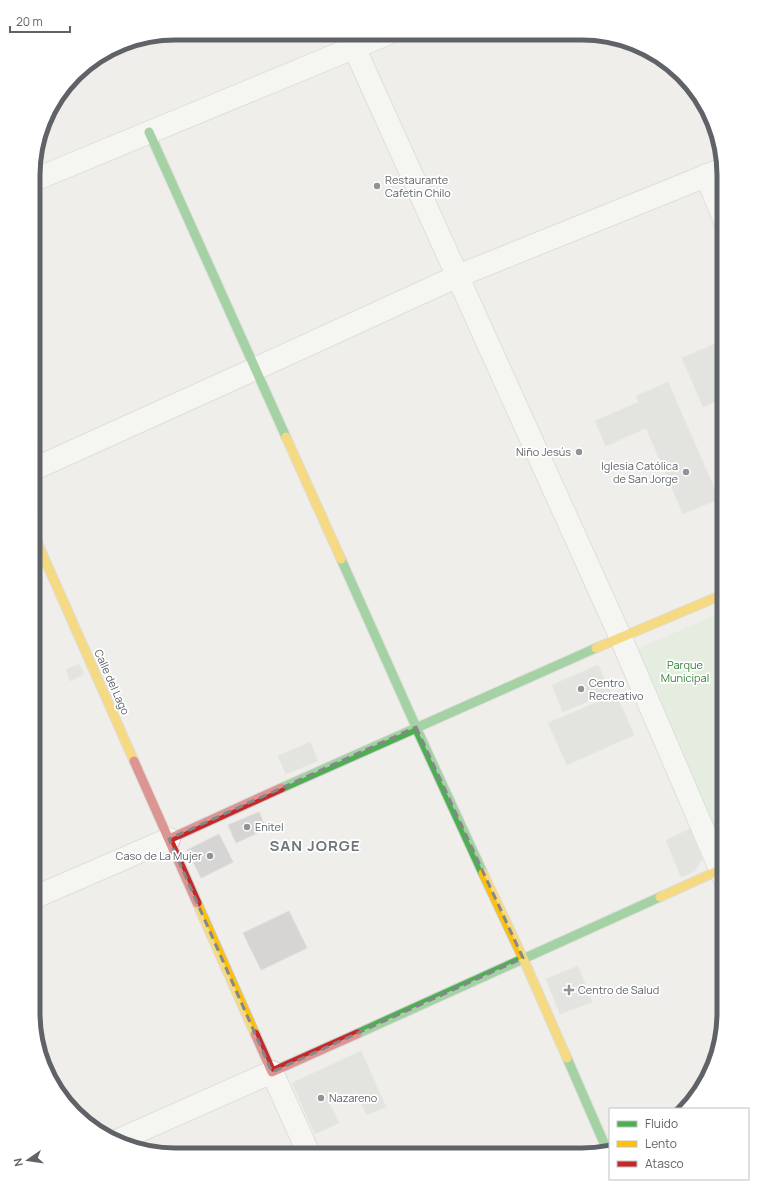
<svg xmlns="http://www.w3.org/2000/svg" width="757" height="1188" viewBox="0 0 757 1188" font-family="Manrope,sans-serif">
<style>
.green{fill:#d8ebd6}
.building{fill:#d6d5d3;stroke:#deddd9}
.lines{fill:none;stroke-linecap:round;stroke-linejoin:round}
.street-casing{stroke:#cbcccc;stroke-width:24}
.fast-casing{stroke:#cacacb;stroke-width:11}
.slow-casing{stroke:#cacacb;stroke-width:11}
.jam-casing{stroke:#cacacb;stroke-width:11}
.street{stroke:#fdfcfc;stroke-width:22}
.fast{stroke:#4caf50;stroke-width:9}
.slow{stroke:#ffc107;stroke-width:9}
.jam{stroke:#c62828;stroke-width:9}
.marked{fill:none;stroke:#84888a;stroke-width:3;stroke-dasharray:8 5;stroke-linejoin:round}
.poi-dot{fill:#919496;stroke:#fff;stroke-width:1.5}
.labels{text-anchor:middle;stroke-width:3.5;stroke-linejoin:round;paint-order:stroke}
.poi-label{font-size:11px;fill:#5f6368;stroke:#fff;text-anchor:start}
.park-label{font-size:11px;fill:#348238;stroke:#fff}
.street-label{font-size:11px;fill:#5f6368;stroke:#fff}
.district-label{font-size:15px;font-weight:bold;letter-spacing:1px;fill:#70757a;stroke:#fff}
.rim{fill:none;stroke:#5f6368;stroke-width:5}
</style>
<rect width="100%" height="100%" fill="#efeeea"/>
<path class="green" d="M724,611v241l-91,-201z"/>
<path class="building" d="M724,340v58l-21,9 -21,-49z
M668,382l51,117 -36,15 -37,-86 -40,18 -11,-25 44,-19 -3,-6z
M35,430l9,24 -10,5v-28z
M79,664l5,10 -14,7 -4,-11z
M598,665l12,27 -47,20 -11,-27z
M616,694l18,41 -67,30 -19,-42z
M310,742l8,19 -32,13 -8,-18z
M259,812l7,17 -30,14 -8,-18z
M690,829l12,30 -7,12 -14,6 -15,-37z
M219,834l14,28 -32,16 -14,-28z
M289,911l18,37 -46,22 -18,-37z
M578,966l14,36 -32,12 -14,-35z
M361,1051l25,56 -19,8 -11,-23 -26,12 9,19 -24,11 -23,-51z"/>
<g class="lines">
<defs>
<path id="street" d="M354,47l266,589 104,242
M706,175l18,44
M34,180l353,-146
M34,469l221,-100 203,-93 265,-107
M33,898l136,-59
M121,1139l151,-67 37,82"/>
<path id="fast" d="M149,132l137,305
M341,559l75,168 67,146
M281,788l315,-140
M357,1034l303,-137
M567,1058l40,92"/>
<path id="slow" d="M286,437l55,122
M34,535l100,226
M596,648l121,-51 7,-1
M483,873l40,85 44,100
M660,897l64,-29
M197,903l58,131"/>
<path id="jam" d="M134,761l63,142
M169,839l112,-51
M255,1034l17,38 85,-38"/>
</defs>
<use href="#street" class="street-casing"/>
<use href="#fast" class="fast-casing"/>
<use href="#slow" class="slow-casing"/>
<use href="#jam" class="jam-casing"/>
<use href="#street" class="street"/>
<use href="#fast" class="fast"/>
<use href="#slow" class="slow"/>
<use href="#jam" class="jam"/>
</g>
<path d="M0 0H757V1188H0ZM416,727l107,231 -251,114 -103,-233z" fill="#efeeea" fill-opacity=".55" fill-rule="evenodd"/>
<path class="marked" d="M416,727l107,231 -251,114 -103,-233z"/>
<g class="poi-dot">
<circle cx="377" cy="186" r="4"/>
<circle cx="579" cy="452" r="4"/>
<circle cx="686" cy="472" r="4"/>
<circle cx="581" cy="689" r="4"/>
<circle cx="247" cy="827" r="4"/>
<circle cx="210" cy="856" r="4"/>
<path d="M567 984h4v4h4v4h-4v4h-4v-4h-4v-4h4z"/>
<circle cx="321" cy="1098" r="4"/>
</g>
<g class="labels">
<g class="poi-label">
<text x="385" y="184">Restaurante<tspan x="385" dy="13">Cafetin Chilo</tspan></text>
<text x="571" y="456" text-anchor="end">Niño Jesús</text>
<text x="678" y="470" text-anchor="end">Iglesia Católica<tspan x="678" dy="13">de San Jorge</tspan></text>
<text x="589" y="687">Centro<tspan x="589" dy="13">Recreativo</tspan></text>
<text x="255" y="831">Enitel</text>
<text x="202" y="860" text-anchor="end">Caso de La Mujer</text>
<text x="578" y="994">Centro de Salud</text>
<text x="329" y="1102">Nazareno</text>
</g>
<g class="park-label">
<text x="685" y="669">Parque<tspan x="685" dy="13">Municipal</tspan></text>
</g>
<g class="street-label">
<text transform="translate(112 682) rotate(66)" y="4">Calle del Lago</text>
</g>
<g class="district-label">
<text x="315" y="851">SAN JORGE</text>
</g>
</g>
<path d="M0 0H757V1188H0ZM175 40H582A135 135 0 0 1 717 175V1013A135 135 0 0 1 582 1148H175A135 135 0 0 1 40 1013V175A135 135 0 0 1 175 40Z" fill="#fff" fill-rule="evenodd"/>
<path class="rim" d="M175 40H582A135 135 0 0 1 717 175V1013A135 135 0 0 1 582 1148H175A135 135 0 0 1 40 1013V175A135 135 0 0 1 175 40Z"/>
<rect x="609" y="1108" width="140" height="72" fill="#ffffff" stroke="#bfc1c3"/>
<rect x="617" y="1121" width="20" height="6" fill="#4caf50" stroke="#bfc1c3"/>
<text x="645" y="1128" font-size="12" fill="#5f6368">Fluido</text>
<rect x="617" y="1141" width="20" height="6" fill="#ffc107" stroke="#bfc1c3"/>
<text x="645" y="1148" font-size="12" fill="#5f6368">Lento</text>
<rect x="617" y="1161" width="20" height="6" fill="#c62828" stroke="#bfc1c3"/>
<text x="645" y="1168" font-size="12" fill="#5f6368">Atasco</text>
<g transform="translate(28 1160) rotate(257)" stroke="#ffffff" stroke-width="3" paint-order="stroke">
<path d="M0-3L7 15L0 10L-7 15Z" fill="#5f6368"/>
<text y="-6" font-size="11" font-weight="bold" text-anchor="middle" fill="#5f6368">N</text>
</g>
<path d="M10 26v6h60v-6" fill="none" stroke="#5f6368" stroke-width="2"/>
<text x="16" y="26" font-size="12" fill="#5f6368" stroke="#ffffff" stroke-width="3" paint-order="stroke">20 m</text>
</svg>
